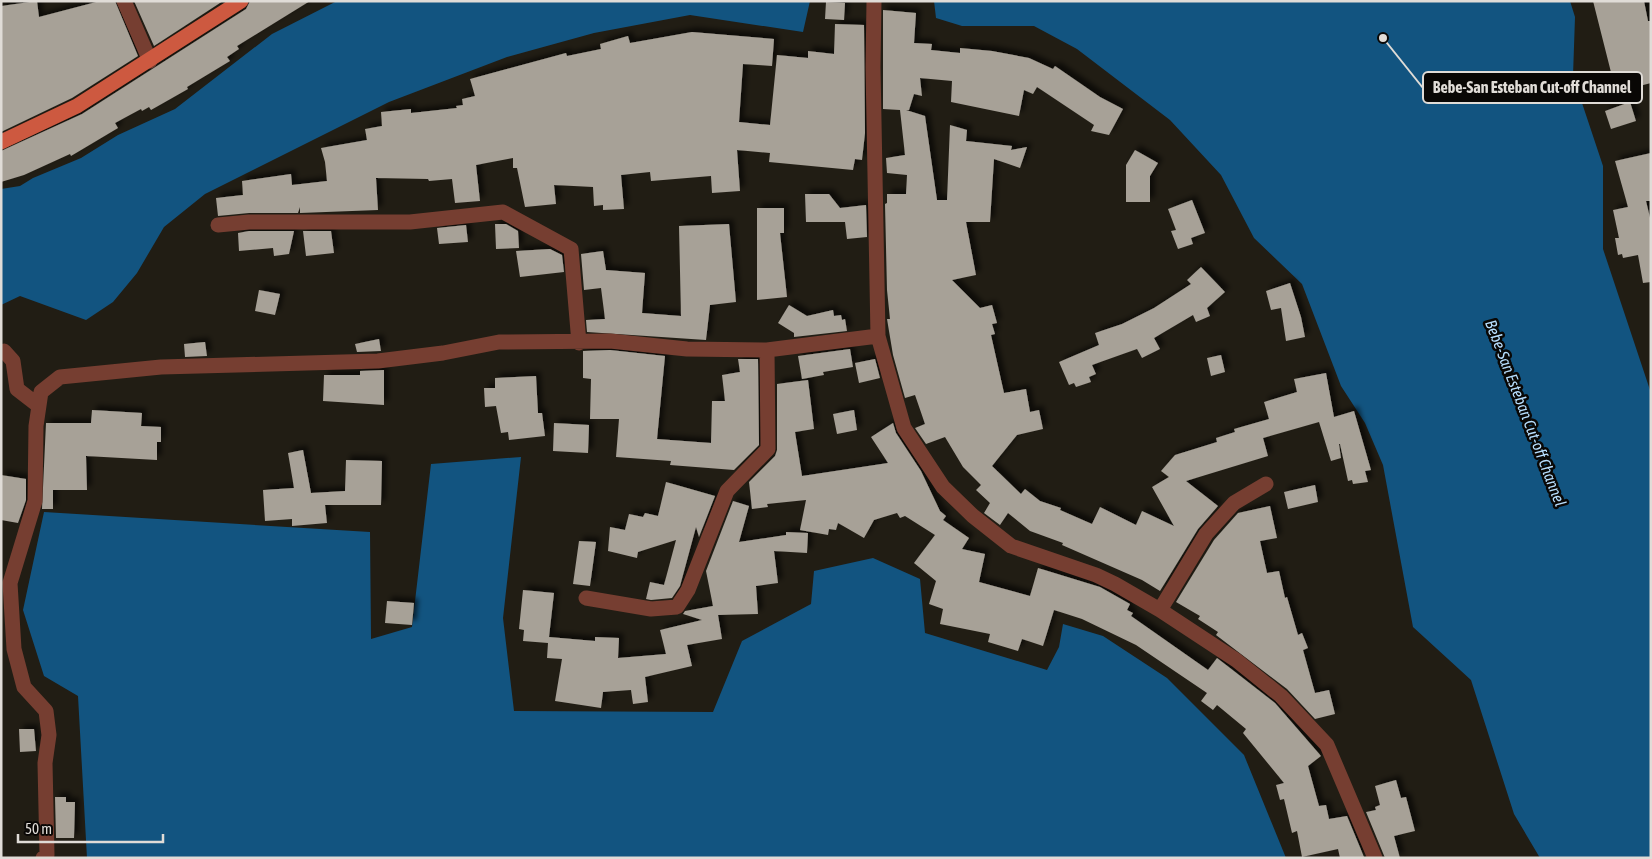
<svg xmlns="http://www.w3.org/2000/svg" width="1652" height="859" viewBox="0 0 1652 859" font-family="'Asap Condensed',sans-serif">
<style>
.water{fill:#125480}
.building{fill:#a7a197;filter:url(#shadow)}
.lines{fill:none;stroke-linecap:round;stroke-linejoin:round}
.minor{stroke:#763e31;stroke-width:15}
.major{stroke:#cd5940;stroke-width:15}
.labels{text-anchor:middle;stroke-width:5;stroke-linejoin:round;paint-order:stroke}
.water-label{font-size:16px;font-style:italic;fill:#b7defe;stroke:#090705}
.leader{fill:none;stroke:#e0dcd7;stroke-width:2}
.callout-dot{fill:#e0dcd7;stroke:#090705;stroke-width:2}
.callout{fill:#090705;stroke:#e0dcd7;stroke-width:2}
.callout-label{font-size:16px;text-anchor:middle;font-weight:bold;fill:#e0dcd7}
</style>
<defs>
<filter id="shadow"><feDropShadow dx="4.5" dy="-4.5" stdDeviation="2.5" flood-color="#0009"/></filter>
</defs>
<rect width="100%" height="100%" fill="#211d14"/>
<path class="water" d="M337,1h473l-7,31 -113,-17 -96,18 -87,24 -118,45 -184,92 -41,33 -27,46 -24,29 -27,18 -66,-24 -19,9v-116l19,-3 13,-8 48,-20 37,-23 57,-26 97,-75z
M934,1h636l5,16 -2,59 30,90v83l48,144v465h-111l-26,-44 -43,-134 -58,-53 -30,-162 -18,-42 -24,-37 -39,-102 -48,-46 -33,-63 -51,-55 -93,-71 -43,-23h-72l-26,-8z
M521,457l-18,161 11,93 199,1 29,-71 69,-37 3,-33 59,-13 47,21 5,54 122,37 12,-23 4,-23 40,12 64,42 77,77 42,103h-1199l-9,-162 -34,-20 -21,-66 21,-98 326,20 1,107 41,-12 19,-163z"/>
<path class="building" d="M37,1l2,16 61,-16h15l23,55 -66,42 -71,34v-126z
M134,1h89l-69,45z
M250,1h60l-73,45 2,3 -12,8 3,4 -43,26 1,2 -37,21 -2,-3 -7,4 -1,-2 -26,14 3,5 -47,28 -1,-2 -46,21 -23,7v-31l81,-37 164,-105z
M1593,1h51l4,20h3v62l-35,9z
M826,2l19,1 -1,17 -19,-1z
M883,10l33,3 -2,30 18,1 -1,6 29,3v-5l32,3 37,7 24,11 2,-3 45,31 23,12 -14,26 -18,-4 3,-6 -57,-38 -4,7 -9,-4 -5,26 -68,-14 1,-21 -32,-3 2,18 -8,-2 -5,16h-3l19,6 12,84h10l3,-75 17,5 -1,11 46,5 -1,4 16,-3 -7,21 -26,-9 -4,63h-24l10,53 -24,5 28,28 12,-3 5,18 -5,1 3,10 -4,1 13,58 22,-4 4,23 9,-2 4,19 -26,6 -25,31 29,28 4,-5 15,12 21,7 -1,2 32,14 8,-17 36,18 6,-14 32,15 -22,-39 17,-10 -8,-6 14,-16 42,-13 -1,-4 19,-6 -1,-3 35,-10 -5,-17 33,-10 -3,-13 32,-6 8,44 20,-6 17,59 -6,1 3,11 -15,2 -1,-4 -4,1 -8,-37h-1l2,14 -10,3 -12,-39 -56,16 5,18 -82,25 32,25 -20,23 -38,62 -18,-11 -80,-35 1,-2 -33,-12 -22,-18 -8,12 -16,-12 6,-10 -14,-13 5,-5 -18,-18 -18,-30 -19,7 -11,-16 10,-4 -10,-29 -10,3 -12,-43 -6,-36h3l-3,-29 -2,-86 2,-1v-9h19l1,-19 -20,-2 -1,-15 19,-3 -5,-45 -17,-1z
M835,24l29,1 1,108 -3,27 -7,-1 -2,11 -84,-8 1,-9 -33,-3 3,41 -28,2 -1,-17 -60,5 -1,-9 -29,3 3,34 -21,1v-5l-9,1 -1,-19 -39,-2 2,19 -31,3 -8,-39h-4v-10l-37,7 4,36 -25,2 -3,-24 -23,2 -1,-2 -52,-1 2,32 -78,3v-6l-2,6h-49l-31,3 -2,-18 27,-3 -1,-14 49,-7 1,11 35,-4 -2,-19 -4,-14 46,-8 -2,-11 17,-3 -1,-14 30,-3v4l46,-5 -1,-2 7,-1 -1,-6 13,-3 -5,-17 96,-26 1,3 34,-7 -1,-5 28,-8 2,7 62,-11 82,7 -2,27 -29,-2 -4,58 31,3 7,-70 31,3v-7l26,3z
M1630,102l6,19 -25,8 -6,-18z
M1135,150l23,13 -8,13v26h-24v-37z
M1651,153v48h-5l5,21v60l-8,1 -5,-28 -15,3 -1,-4 -4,1 -3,-17h4l-6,-28 15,-3 -13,-46z
M805,194h24l11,14 26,-3 1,32 -20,2 -2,-17h-39z
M1192,200l13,33 -14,5 2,6 -15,5 -7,-18 5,-1 -8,-21z
M757,208h27v25h-4l7,64 -30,3z
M495,224h11l12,7 1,17 -23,1z
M729,224l7,78 -26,3 -4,35 -119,-8 -1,-12 19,-1 -4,-31 -17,2 -3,-36 22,-3 3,19 39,3 -3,40 39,3 -2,-90z
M466,225l2,17 -29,2 -2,-16z
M249,231h45l-5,23 -15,2 -1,-8 -34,3 -1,-18z
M303,231h28l3,22 -28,3z
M550,249l12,6 2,17 -44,5 -4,-26z
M1201,267l24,25 -18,16 3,8 -14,6 -3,-7 -39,23 6,11 -18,9 -5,-9 -45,16 4,9 -7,3 2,5 -15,5 -2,-4 -5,2 -10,-23 40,-17 -4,-12 27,-9 32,-16 37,-24 -4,-4z
M1290,283l11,34 4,20 -19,4 -5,-33 -10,2 -5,-19z
M259,290l21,4 -5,21 -20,-4z
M789,305l18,11 26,-6 1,6 7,-1 1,5 3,-1 2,12 -53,6v-4l-16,-10z
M379,339l2,12 -24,1 -2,-8z
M205,342l2,14 -22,1 -1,-13z
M850,349l3,18 -30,5 1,3 -22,4 -4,-23z
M610,350l55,6 -8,83 54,4 1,-42h13l-3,-26 18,-3 -2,-13h20l1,86 -25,25 -64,-5 1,-4 -55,-4 3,-38h-29l1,-40 -8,-1v-27z
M1221,355l4,17 -14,4 -4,-18z
M875,359l5,19 -21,5 -4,-20z
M384,370v35l-61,-4 1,-26h36v-4z
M536,376l2,37h4l3,23 -36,4 -1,-8 -7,1 -5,-27 -11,1 -1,-19h11v-10z
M808,380l6,49 -19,3 7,44 86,-13 -17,-26 22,-14 3,10 25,38 19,40 6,5 -3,4 26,18 -7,11 23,5 -6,28 51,14 8,-28 62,19 30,17 -3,6 6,3 -2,3 77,54 9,-12 13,10 45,35 46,53 -13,10 11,40 7,-1 3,14 18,-3 17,41 -24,1 -2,-9 -36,8 -5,-26 -5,2 -8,-34 -4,1 -4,-15 8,-2 -41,-50 3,-4 -29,-24 -4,5 -12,-9 6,-8 -71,-48 -54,-26 -28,-9 -11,36 -21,-7 -4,12 -30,-9 2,-8 -50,-10 3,-15 -14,-5 7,-23 -22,-18 21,-28 -30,-19 -5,2 -3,-5 -23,7 -10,18 -26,-15 -2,7 -7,-1 -1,6 -28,-5 6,-30 -39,4 1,3 -16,2 -3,-27 26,-26 2,-6v-66z
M92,410l50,3 -1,13 20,1v15h-4v18l-71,-4 1,34h-34v19h-11l4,-86h45z
M854,410l3,20 -20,4 -4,-20z
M554,423l35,2 -1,28 -35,-2z
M303,450l8,43 34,-2 1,-31 36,1 -1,44h-56l2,18 -35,3v-7l-27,2 -2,-31 31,-2 -6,-35z
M1,475l25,4v21l-8,23 -17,-3z
M666,482l49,14 -16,41 -3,-10 -16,59 -8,12 -21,2 -5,-1 4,-17 14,3 12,-45 -38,12 -1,6 -29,-7 2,-24 15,3 4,-16 14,3 2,-4 13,3z
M1315,485l3,17 -30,7 -4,-17z
M733,501l16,5 -10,36 47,-7v-3l22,1 -1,20 -33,-2 4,32 -22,3 2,28 -40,1 4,24 -35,6 5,21 -47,11 3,25 -15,2 -2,-14 -28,2 -2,16 -46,-7 7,-42 -15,-1 1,-15 -25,-2 1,-11 -5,-1 4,-39 31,3 -5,44 46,4v-4l24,1 -1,20 48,-4 -6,-24 42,-10 -19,-6 2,-3 28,-5 -7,-35z
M1270,506l7,32 -17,3 7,32 12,-2 6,27 2,-1 11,38 4,-2 6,15 -5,2 12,43 14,-3 6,24 -20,5 -28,-30 -71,-54 2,-3 -20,-13 2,-3 -24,-14 38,-62 24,-27z
M579,541l17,1 -6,44 -17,-2z
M387,601l27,2 -2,22 -27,-2z
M19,729h15l2,22 -16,1z
M1396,780l5,18 5,-1 9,34 -21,5 6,22h-15l-19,-46 10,-2 -1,-3 5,-2 -5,-19z
M55,797h11v5h9l-1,36h-18z"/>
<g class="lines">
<path class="minor" d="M124,1l26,60
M874,1l-1,66 5,269 26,92 39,59 30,29 38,30 85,29 19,9 45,26 76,50 45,36 46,49 48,113
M218,225l31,-3h161l93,-10 68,37 8,94
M1,352l3,-1 9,10 4,28 22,17
M586,598l65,11 26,-2 11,-17 39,-99 41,-42 -1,-99
M1160,610l46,-76 28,-31 32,-19
M43,858l4,-3 -2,-92 4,-28 -3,-24 -22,-24 -10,-38 -4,-66 25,-82 1,-75 5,-34 19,-15 101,-10 217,-6 65,-8 56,-11 111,-1 77,8 80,1 111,-14"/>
<path class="major" d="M1,142l76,-36 164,-105"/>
</g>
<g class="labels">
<g class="water-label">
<text transform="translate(1526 413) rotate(69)" y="6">Bebe-San Esteban Cut-off Channel</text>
</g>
</g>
<path class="leader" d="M1383 38L1423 88"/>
<circle class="callout-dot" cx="1383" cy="38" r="5"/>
<rect class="callout" x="1423" y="72" width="219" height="31" rx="5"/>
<g class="callout-label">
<text x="1532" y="93">Bebe-San Esteban Cut-off Channel</text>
</g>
<rect width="1652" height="859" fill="none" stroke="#e0dcd7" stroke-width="5"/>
<path d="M18 834v8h145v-8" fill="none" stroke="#e0dcd7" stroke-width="2.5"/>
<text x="25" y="834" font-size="15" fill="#e0dcd7" stroke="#090705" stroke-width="4" paint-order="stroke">50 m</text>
</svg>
